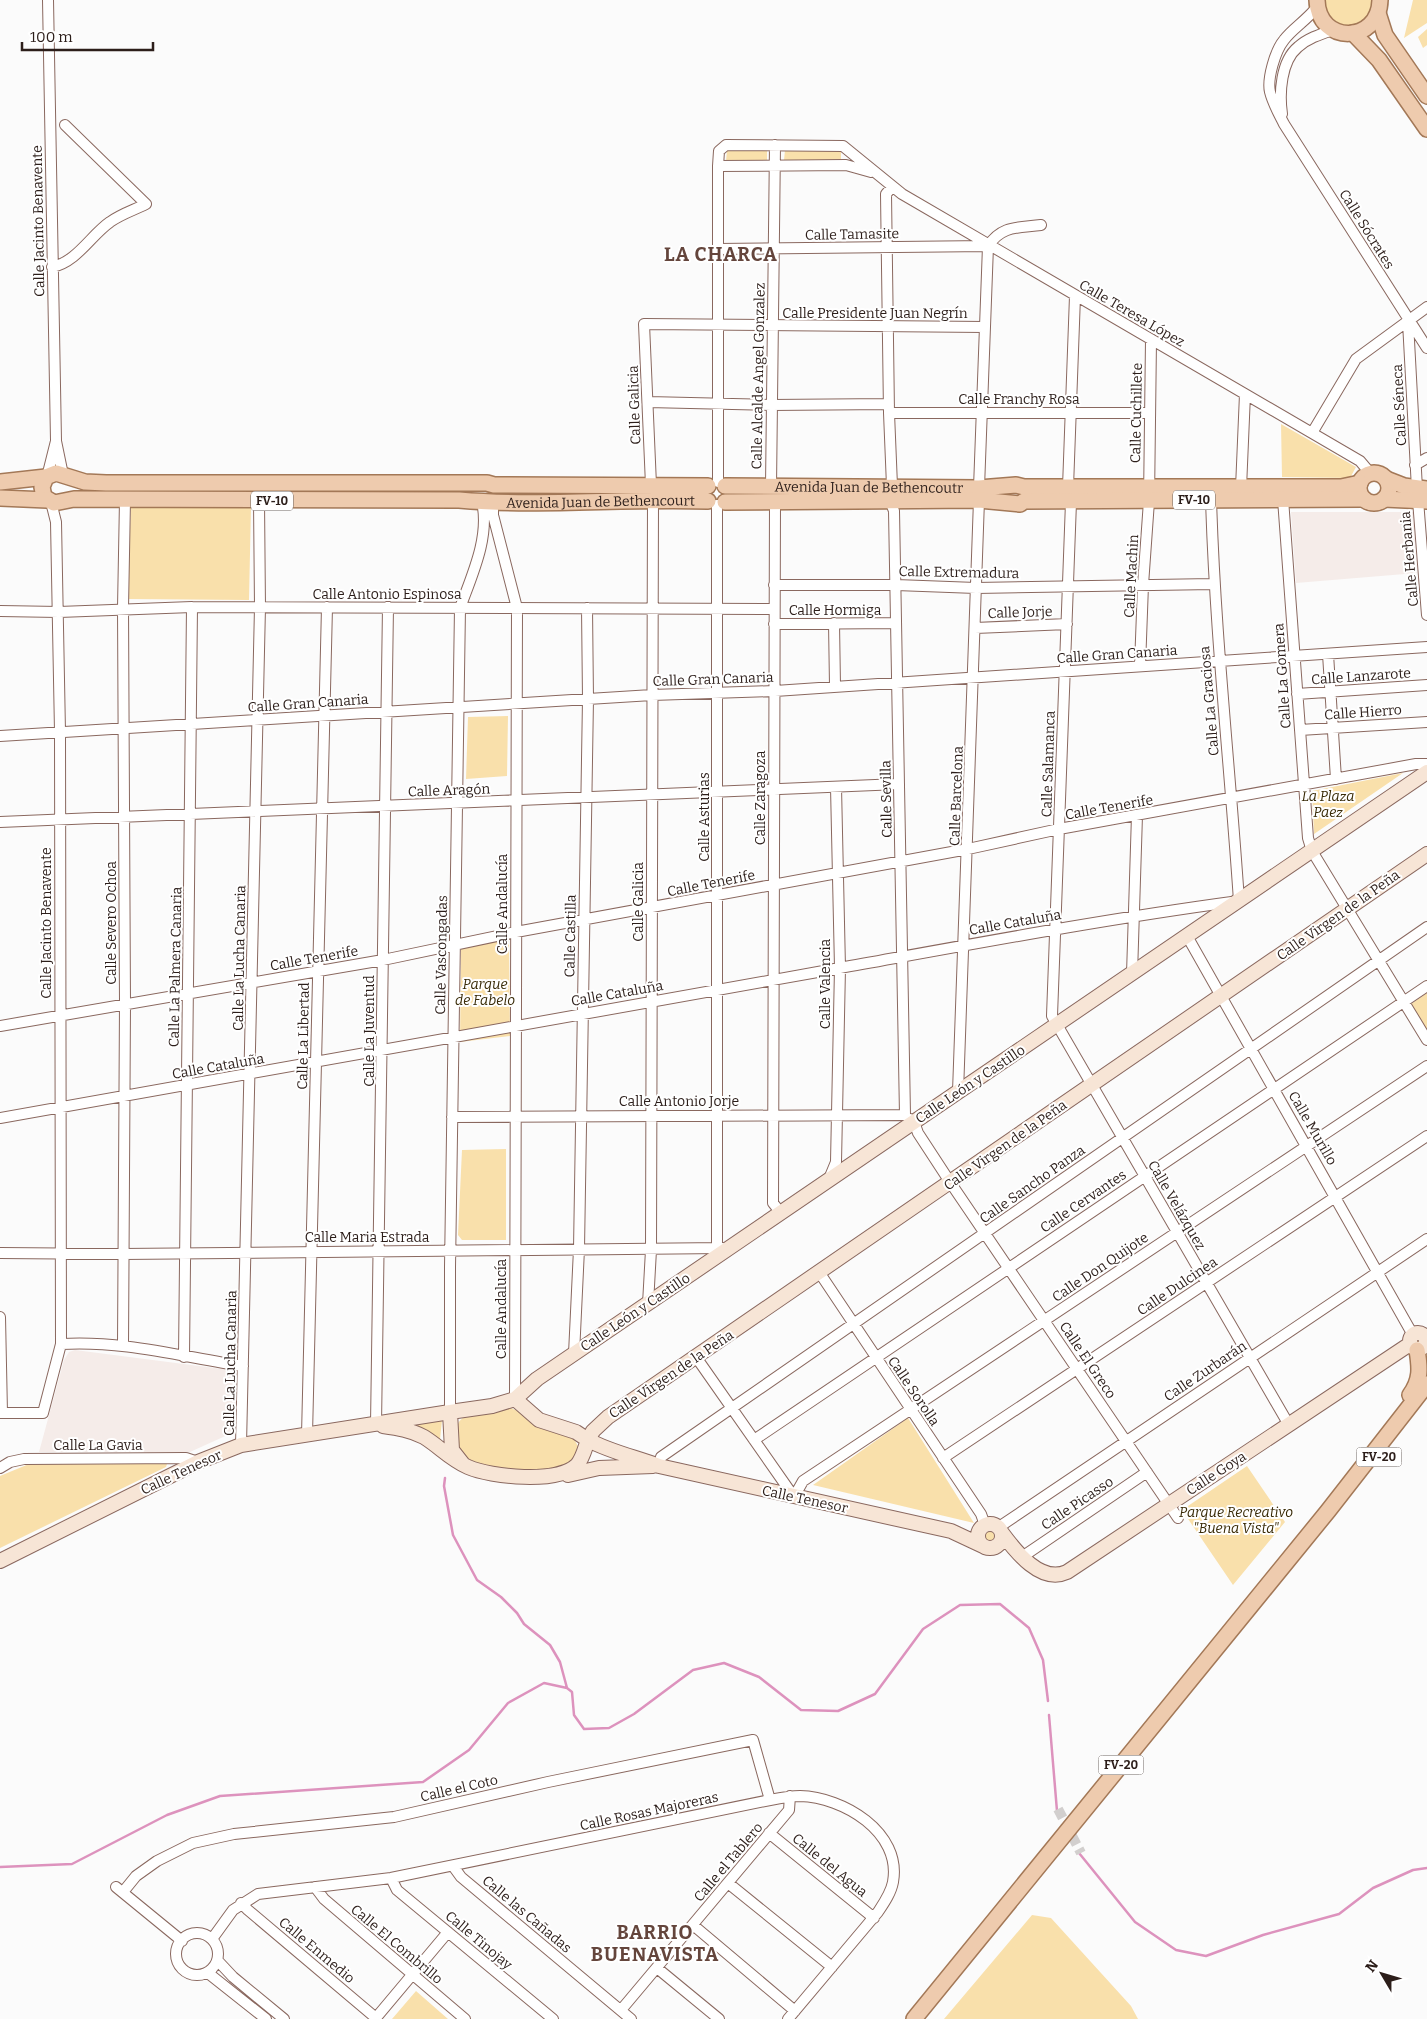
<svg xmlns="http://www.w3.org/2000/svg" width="1427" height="2019" viewBox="0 0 1427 2019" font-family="Bitter,serif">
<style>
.built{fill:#f5ece9}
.green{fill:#f9e0ab}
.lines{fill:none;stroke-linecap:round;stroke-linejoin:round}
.stream{stroke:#dd92bd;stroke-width:2.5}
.street-tunnel{stroke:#d2cfce;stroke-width:10;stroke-dasharray:10 5;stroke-linecap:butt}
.street-casing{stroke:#8a685f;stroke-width:12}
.secondary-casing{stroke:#8a685f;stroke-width:16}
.primary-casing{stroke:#a37857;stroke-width:18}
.street{stroke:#fff;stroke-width:10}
.secondary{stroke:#f7e5d6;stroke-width:14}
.primary{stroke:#eecbae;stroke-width:15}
.labels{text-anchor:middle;stroke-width:4;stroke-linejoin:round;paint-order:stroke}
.shield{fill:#fff;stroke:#6b625f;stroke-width:1}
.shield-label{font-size:12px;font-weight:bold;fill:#2c1e1a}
.street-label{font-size:14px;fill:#2c1e1a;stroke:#fff}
.park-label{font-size:14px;font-style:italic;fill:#392b07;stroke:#fff}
.district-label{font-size:19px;font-weight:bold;letter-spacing:1px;fill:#64453c;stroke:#fff}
</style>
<rect width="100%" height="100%" fill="#fbfbfb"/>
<path class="built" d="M1291,512h122l4,61 -121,10z
M75,1350l163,21 -6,62 -42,19h-151l25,-92 5,-8z"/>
<path class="green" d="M1325,0h48c-2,16 -10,24 -26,26 -15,-4 -20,-11 -22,-26z
M1413,0h14v23l-23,15z
M1427,29v16l-4,3 -5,-11z
M785,150h56v11l-57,-1z
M727,151h40v10h-41z
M1281,424l75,43 -6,11 -68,-1z
M131,506l120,1 -2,93 -122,-1z
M508,716l-1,60 -41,3 2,-62z
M1403,773l-89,61 -2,-43z
M509,939l1,97 -50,6 1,-93z
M1427,993v37l-16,-26z
M506,1149v91h-44l-4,-5 4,-85z
M509,1407l64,30 6,11 -7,15c-6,2 -12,5 -18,6 -22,5 -82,2 -95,-19 -2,-4 -1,-10 -1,-15 -1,-10 -1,-14 8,-19z
M908,1418l66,105 -161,-38z
M442,1420l-2,20 -28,-16z
M29,1464h138l-1,3 -166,81v-72z
M1247,1466l38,56 -52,63 -51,-75z
M983 1536a7 7 0 1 1 14 0a7 7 0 1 1-14 0Z
M1032,1915l19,3 80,88 7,13h-194z
M416,1991l32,28h-56z"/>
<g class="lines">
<path class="stream" d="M445,1478l-1,8 9,49 24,45 24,17 16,16 7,11 26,21 10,17 7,26
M1049,1715l8,96
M1079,1853l56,69 41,28 30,6 57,-21 76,-21 34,-26 40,-18 14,-2
M0,1867l72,-3 95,-49 53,-19 203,-14 46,-32 39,-47 36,-20 23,5 5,4 2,23 10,14 25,-1 25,-14 59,-44 31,-7 35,14 42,33 37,1 37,-17 48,-65 37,-24 40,-1 29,24 14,32 5,41"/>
<path class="street-tunnel" d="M1058,1809l23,44"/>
<defs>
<path id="street" d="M48,0l8,441
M1317,7c-10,13 -25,22 -33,33 -9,11 -17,39 -14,52 3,12 9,22 14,32l143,224
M1282,114c-3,-21 -1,-53 16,-67 10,-9 23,-13 35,-17
M718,166l128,-1 25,7
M892,187l-6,7 3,219 3,73 5,6
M988,246c14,-21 30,-18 53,-21
M718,249l269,-3
M52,267c25,-5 39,-32 58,-45 11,-8 24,-12 36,-18l-81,-79
M1408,322l9,167
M648,402l123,3 118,-1
M889,413h261
M1312,433l44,-74 71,-52
M1415,465l12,-7
M47,477l9,-36 7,34
M718,482v-316l1,-15 7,-6 117,1 59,48 458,267 11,13
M651,485l-7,-161 341,3
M771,487l4,-342
M1068,487l7,-191
M979,488l9,-242
M1241,488l4,-94
M889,498l5,13 11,604
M1283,499l25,339 4,13 115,189
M1418,500l9,115
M775,501l-2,702 8,10
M493,502v13l24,93 -2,791
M1071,502l-19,514 237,409
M717,505v744
M774,585h122l80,3 237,-4
M0,611l59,1 133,-5 582,2
M834,623l1,63
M774,624l122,-1
M975,628l92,-4
M1328,654l8,125
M1140,666l3,-81 6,-84 2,-161
M1297,694l130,-9
M1300,730l127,-8
M0,736l652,-41 123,-4 652,-44
M0,822l899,-38
M1187,936l226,399
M1132,974l5,-159
M0,1026l383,-66 133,-28 452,-83 91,-20 357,-65h11
M958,1092l21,-592
M452,1117l453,-2
M0,1118c280,-48 560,-101 840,-150 133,-24 265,-49 399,-67 -9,-134 -24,-267 -28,-402
M910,1119l4,3 4,11 32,49 228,336
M829,1179l7,-17 4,-194 -4,-181
M0,1253l123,1 599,-6
M819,1272l162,242 4,11
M648,1304l3,-54 2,-751
M0,1317l2,96
M1424,1336l3,-2
M61,1344c61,-4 122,13 182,22
M123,1346l2,-342 -2,-396 2,-108
M574,1354l5,-105 9,-550 -1,-91
M184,1357l8,-750
M696,1357l98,140 9,-16 624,-415
M450,1412v-145l10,-659c12,-33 30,-71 22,-106
M0,1413h43l18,-69 -1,-612 -4,-210 -5,-20
M376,1425l12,-818
M307,1435l20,-828
M754,1440l673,-454
M241,1445l19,-838 -1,-106
M943,1458l484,-322
M659,1466l2,-9 766,-530
M0,1468l10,-6 14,-3 162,-1 12,4
M999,1527l428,-288
M1022,1557l125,-85
M769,1833l105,85
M453,1866l8,11 170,142
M391,1878l6,12 156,129
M728,1883l104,84
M116,1887l66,54
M315,1887l9,12 141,120
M123,1892l13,-16 21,-15 36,-18 41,-9 160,-17 154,-35 205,-42 17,60
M241,1903l7,7 128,108
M693,1925l102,86
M176 1954a21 21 0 1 1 42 0a21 21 0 1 1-42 0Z
M212,1939l21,-29 25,-16 133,-16 379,-78c10,-2 20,-4 30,-4 43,1 102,36 93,86 -2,11 -9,21 -15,30l-90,107
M218,1961l15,16 51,42
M657,1968l62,51
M208,1973l58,46
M621,2010l168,-200 1,-14
M375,2019l73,-87"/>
<path id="secondary" d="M1410 1341a8 8 0 1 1 16 0a8 8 0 1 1-16 0Z
M515,1399l22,-20 890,-607
M383,1426c14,2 28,4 41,11 16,10 26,22 44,30 23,10 90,17 109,-2 6,-7 8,-17 11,-25l-12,-8 -37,-12 -24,-21 -23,7 -42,6 2,38 11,14
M568,1475l31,-7 54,-2
M978 1536a12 12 0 1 1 24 0a12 12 0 1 1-24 0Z
M1002,1533c14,19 39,51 65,39l343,-228
M983,1546l-32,-15 -292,-65c-24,-9 -48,-14 -71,-26l5,-9 15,-14 819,-563
M0,1561l198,-99 43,-17 209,-33"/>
<g id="primary">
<path d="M1317,0c1,45 62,44 63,0"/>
<path d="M1378,13l7,22 42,61"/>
<path d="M1353,33l26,27 48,69"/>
<circle cx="1374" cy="488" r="15"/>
<path d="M1386,479l18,7 23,3"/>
<path d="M0,482l46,-5"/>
<path id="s1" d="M708,486l-214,-1 -7,-2h-381l-21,-1 -29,-9 -10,4 -4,10 2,10 10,6 20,-4 385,1c81,7 166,-2 249,1"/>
<path id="s2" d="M725,486l254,2 37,-3 8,2h317l19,-4"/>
<path d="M0,498l47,2"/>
<path d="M1384,499l43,2"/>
<path d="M725,502l254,-2 41,4 4,-3 340,-2"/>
<path d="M1410,1395c11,-15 10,-27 7,-45"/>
<path d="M914,2019l414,-508 99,-127"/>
</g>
</defs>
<use href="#street" class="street-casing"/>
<use href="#secondary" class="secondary-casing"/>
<use href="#primary" class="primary-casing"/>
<use href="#street" class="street"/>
<use href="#secondary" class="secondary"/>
<use href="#primary" class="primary"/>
</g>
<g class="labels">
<g class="shield">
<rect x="1173" y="490.5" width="42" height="19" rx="4"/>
<rect x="251" y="491.5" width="42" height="19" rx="4"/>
<rect x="1356.5" y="1447.5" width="45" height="19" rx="4"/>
<rect x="1098.5" y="1755.5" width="45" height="19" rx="4"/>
</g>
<g class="shield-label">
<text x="1194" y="504">FV-10</text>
<text x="272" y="505">FV-10</text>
<text x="1379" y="1461">FV-20</text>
<text x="1121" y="1769">FV-20</text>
</g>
<g class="street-label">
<text transform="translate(38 221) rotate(-91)" y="5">Calle Jacinto Benavente</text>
<text transform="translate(1367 229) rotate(58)" y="5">Calle Sócrates</text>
<text transform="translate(852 234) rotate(-1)" y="5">Calle Tamasite</text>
<text x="875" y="318">Calle Presidente Juan Negrín</text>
<text transform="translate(1132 313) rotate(30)" y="5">Calle Teresa López</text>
<text transform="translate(758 376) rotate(-89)" y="5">Calle Alcalde Angel Gonzalez</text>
<text x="1019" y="404">Calle Franchy Rosa</text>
<text transform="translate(634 405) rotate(-92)" y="5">Calle Galicia</text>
<text transform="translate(1399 405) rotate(-93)" y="5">Calle Séneca</text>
<text transform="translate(1136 413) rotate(-89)" y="5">Calle Cuchillete</text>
<text dy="5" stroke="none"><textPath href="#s2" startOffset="144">Avenida Juan de Bethencoutr</textPath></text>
<text dy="5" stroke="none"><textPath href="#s1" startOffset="1244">Avenida Juan de Bethencourt</textPath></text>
<text transform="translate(1409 559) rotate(-95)" y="5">Calle Herbania</text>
<text transform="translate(959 572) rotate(1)" y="5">Calle Extremadura</text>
<text transform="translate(1131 576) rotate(-87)" y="5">Calle Machin</text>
<text x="387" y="599">Calle Antonio Espinosa</text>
<text x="835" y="615">Calle Hormiga</text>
<text transform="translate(1020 612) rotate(-2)" y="5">Calle Jorje</text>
<text transform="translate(1117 654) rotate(-4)" y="5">Calle Gran Canaria</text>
<text transform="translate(1282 676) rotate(-94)" y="5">Calle La Gomera</text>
<text transform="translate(1361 676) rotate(-4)" y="5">Calle Lanzarote</text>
<text transform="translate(713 679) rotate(-2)" y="5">Calle Gran Canaria</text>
<text transform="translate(1209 701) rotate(-95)" y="5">Calle La Graciosa</text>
<text transform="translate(308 703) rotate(-4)" y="5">Calle Gran Canaria</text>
<text transform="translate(1363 712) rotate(-4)" y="5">Calle Hierro</text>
<text transform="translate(1048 764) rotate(-88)" y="5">Calle Salamanca</text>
<text transform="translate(449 790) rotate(-2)" y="5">Calle Aragón</text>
<text transform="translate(956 796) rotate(-88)" y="5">Calle Barcelona</text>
<text transform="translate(760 798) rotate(-90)" y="5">Calle Zaragoza</text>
<text transform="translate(886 799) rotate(-91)" y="5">Calle Sevilla</text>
<text transform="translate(1109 807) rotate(-10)" y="5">Calle Tenerife</text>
<text transform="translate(704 817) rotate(-90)" y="5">Calle Asturias</text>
<text transform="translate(711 883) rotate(-11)" y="5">Calle Tenerife</text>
<text transform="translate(638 902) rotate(-90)" y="5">Calle Galicia</text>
<text transform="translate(502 904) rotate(-90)" y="5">Calle Andalucía</text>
<text transform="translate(1338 915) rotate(-35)" y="5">Calle Virgen de la Peña</text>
<text transform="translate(1015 922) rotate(-10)" y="5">Calle Cataluña</text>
<text transform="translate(46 923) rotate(-90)" y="5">Calle Jacinto Benavente</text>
<text transform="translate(111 923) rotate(-90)" y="5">Calle Severo Ochoa</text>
<text transform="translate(570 936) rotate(-89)" y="5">Calle Castilla</text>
<text transform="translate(441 955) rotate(-89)" y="5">Calle Vascongadas</text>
<text transform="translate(239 958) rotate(-89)" y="5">Calle La Lucha Canaria</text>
<text transform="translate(314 958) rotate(-10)" y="5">Calle Tenerife</text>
<text transform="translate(175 967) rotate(-89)" y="5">Calle La Palmera Canaria</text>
<text transform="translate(825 984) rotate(-90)" y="5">Calle Valencia</text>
<text transform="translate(617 993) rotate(-10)" y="5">Calle Cataluña</text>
<text transform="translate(369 1031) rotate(-90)" y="5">Calle La Juventud</text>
<text transform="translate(303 1036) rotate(-89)" y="5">Calle La Libertad</text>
<text transform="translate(218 1066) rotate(-10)" y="5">Calle Cataluña</text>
<text transform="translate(970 1084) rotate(-34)" y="5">Calle León y Castillo</text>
<text x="679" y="1106">Calle Antonio Jorje</text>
<text transform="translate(1313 1128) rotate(60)" y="5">Calle Murillo</text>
<text transform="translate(1005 1145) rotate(-35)" y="5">Calle Virgen de la Peña</text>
<text transform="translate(1032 1184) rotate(-35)" y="5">Calle Sancho Panza</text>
<text transform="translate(1083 1201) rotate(-34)" y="5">Calle Cervantes</text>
<text transform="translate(1177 1205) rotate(60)" y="5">Calle Velázquez</text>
<text x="367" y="1242">Calle Maria Estrada</text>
<text transform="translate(1100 1267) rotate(-34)" y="5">Calle Don Quijote</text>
<text transform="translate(1177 1286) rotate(-34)" y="5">Calle Dulcinea</text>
<text transform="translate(501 1309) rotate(-90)" y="5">Calle Andalucía</text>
<text transform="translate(635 1312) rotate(-34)" y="5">Calle León y Castillo</text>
<text transform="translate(1088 1360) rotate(56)" y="5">Calle El Greco</text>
<text transform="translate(230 1363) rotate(-89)" y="5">Calle La Lucha Canaria</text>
<text transform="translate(1205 1371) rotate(-34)" y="5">Calle Zurbarán</text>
<text transform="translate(671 1374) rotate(-34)" y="5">Calle Virgen de la Peña</text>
<text transform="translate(914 1391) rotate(56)" y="5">Calle Sorolla</text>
<text x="98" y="1450">Calle La Gavia</text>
<text transform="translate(181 1472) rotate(-25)" y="5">Calle Tenesor</text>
<text transform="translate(1216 1473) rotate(-33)" y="5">Calle Goya</text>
<text transform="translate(805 1499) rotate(12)" y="5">Calle Tenesor</text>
<text transform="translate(1077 1503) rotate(-34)" y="5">Calle Picasso</text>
<text transform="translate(459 1788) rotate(-13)" y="5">Calle el Coto</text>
<text transform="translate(649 1811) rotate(-12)" y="5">Calle Rosas Majoreras</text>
<text transform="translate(728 1862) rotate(-50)" y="5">Calle el Tablero</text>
<text transform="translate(830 1865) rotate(39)" y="5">Calle del Agua</text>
<text transform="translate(527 1914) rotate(40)" y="5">Calle las Cañadas</text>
<text transform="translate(479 1940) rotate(40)" y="5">Calle Tinojay</text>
<text transform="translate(397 1944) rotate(40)" y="5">Calle El Combrillo</text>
<text transform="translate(317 1950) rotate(40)" y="5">Calle Enmedio</text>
</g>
<g class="park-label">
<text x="1328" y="801">La Plaza<tspan x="1328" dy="16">Paez</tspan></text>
<text x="485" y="989">Parque<tspan x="485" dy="16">de Fabelo</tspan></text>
<text x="1236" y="1517">Parque Recreativo<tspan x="1236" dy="16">"Buena Vista"</tspan></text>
</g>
<g class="district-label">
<text x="721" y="261">LA CHARCA</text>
<text x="655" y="1939">BARRIO<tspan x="655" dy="22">BUENAVISTA</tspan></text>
</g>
</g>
<g transform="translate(1382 1974) rotate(308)" stroke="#ffffff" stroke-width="4" paint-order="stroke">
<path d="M0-4L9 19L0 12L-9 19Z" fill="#2c1e1a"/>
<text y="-8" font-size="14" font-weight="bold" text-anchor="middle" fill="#2c1e1a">N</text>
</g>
<path d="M22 42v8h131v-8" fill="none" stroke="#2c1e1a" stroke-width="2.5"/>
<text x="30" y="42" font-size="15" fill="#2c1e1a" stroke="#ffffff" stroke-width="4" paint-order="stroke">100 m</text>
</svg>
